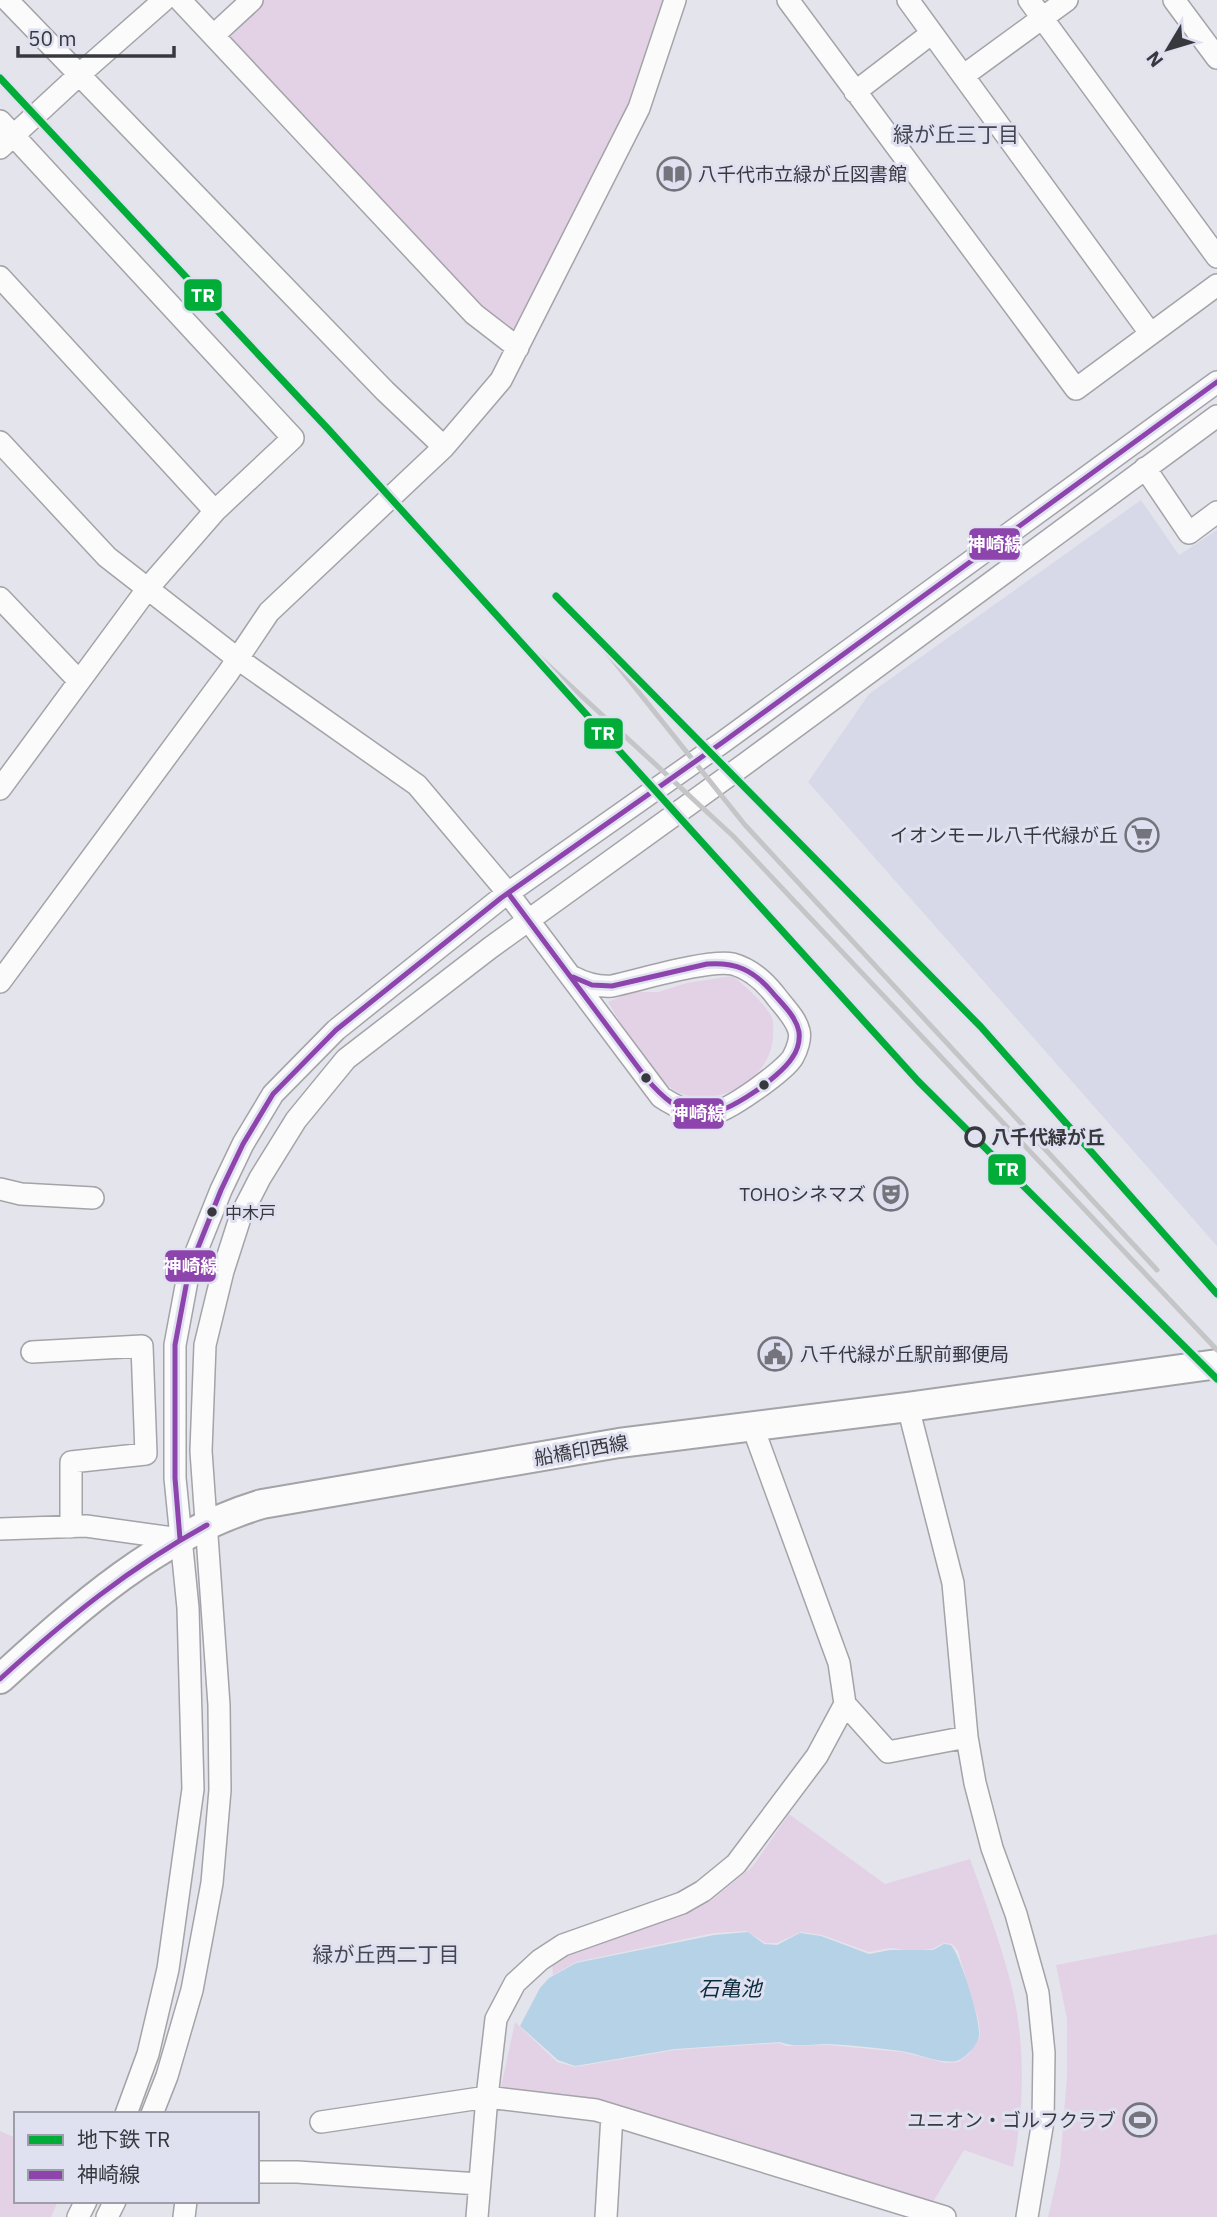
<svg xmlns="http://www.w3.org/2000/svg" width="1217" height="2217" viewBox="0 0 1217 2217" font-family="'IBM Plex Sans','Noto Sans JP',sans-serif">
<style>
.built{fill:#d8d9e8}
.green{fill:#e3d2e5}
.water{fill:#b6d2e6}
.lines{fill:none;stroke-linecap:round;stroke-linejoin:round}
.minor-casing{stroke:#a3a3a8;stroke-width:24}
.major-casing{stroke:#a3a3a8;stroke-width:32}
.minor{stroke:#fbfbfc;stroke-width:21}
.major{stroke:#fbfbfc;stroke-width:28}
.rail{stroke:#c5c5c7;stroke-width:5}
.bus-1-casing{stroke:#e0e1f0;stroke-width:10}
.bus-1{stroke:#8e44ad;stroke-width:5}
.metro-1-casing{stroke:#e0e1f0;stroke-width:12}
.metro-1{stroke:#02ac39;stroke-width:7}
.bus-dot{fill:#38393f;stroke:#e0e1f0;stroke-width:2.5}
.stop-dot{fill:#e0e1f0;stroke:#38393f;stroke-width:3.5}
.labels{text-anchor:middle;stroke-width:6;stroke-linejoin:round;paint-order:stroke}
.bus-label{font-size:17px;fill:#38393f;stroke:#e0e1f0;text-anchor:start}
.poi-label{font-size:19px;fill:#38393f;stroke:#e0e1f0;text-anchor:end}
.stop-label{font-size:19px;font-weight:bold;fill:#38393f;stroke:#e0e1f0;text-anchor:start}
.street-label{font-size:19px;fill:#38393f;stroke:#e0e1f0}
.neighbourhood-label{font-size:21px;fill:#454652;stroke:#e0e1f0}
.water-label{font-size:21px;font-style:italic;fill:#0a2e3f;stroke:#e0e1f0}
.line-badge{stroke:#e0e1f0;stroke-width:2.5}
.badge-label{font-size:19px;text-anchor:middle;font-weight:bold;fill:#fff}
</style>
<rect width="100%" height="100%" fill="#e4e4ec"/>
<path class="built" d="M1141,500l38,55 38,-25v716l-409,-464 61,-88z"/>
<path class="green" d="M253,0h418l-32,108 -121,240 -304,-313z
M732,976c10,6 36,31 40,42 2,4 1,11 1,16 1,46 -63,81 -102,54 -26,-17 -46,-59 -63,-86l24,-10h26l29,-9z
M789,1814l96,70 85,-25c14,39 28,77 39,117 17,61 16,129 4,191l-49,-17 -31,52 -334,-103 -98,-12 14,-65 42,40 18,5 100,-17 104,-7 7,3 42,-1 74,7 44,11 12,-1 11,-8 11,-18 -1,-14 -21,-71 -6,-7 -8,-1 -12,6 -19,2 -23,-3 -21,4 -47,-17 -21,-3 -24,11h-12l-18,-12 -33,2 -138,29 -23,13 -1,-10 16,-9 125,-45 19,-11 41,-34z
M1217,1934v283h-169l12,-52 7,-90v-56l-11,-54z
M0,2131l16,7v63h42l-7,16h-51z"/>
<path class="water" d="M748,1932l16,12 13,1 23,-12 21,3 48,18 21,-4h43l11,-6 7,1c10,12 30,76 28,91 -2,10 -12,20 -20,24 -13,6 -43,-7 -58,-9 -24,-3 -50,-6 -74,-7 -16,0 -33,4 -47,-2l-105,7 -100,17 -17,-6 -38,-34 20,-38 9,-10 27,-15 138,-28z"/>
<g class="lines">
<defs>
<path id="minor" d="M7,0l378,391 59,56
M180,0l294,314 44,34
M788,0l288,389 141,-104
M908,0l242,333
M1029,0l188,257
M1174,0l43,58
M214,35l38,-35
M963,76l104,-76
M855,92l77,-59
M0,121l293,317 -78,73 -67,77 -148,201
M0,148l80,-74 84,-74
M0,277l215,234
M0,442l107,115 131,102 179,126 91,108 153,204c15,10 31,18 50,17 15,-1 75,-44 82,-57 4,-7 8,-19 6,-26 -3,-13 -16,-25 -24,-36 -11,-14 -24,-26 -42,-31 -25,-5 -93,16 -121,22 -15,1 -26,-2 -39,-9
M1145,468l44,65 28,-21
M0,598l79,83
M0,982l228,-309 41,-61 175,-165 57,-67 138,-272 36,-108
M0,1189l21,5 72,4
M32,1352l110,-6 4,108 -75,8v65
M908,1407l45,176 14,154 8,46 17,65 24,66 22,79 6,60 -1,68 -16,96
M752,1425l87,238 6,41 43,48 79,-15
M0,1529l86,-3 94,13
M126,2114l22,-60 20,-85 25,-180 -5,-181 -13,-130v-133l14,-75 32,-80 22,-46 30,-50 63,-64 165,-132 222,-156 494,-360
M152,2114l15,-38 25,-86 20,-107 8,-93 -1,-85 -18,-254 4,-106 18,-74 18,-56 19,-37 36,-58 50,-61 144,-111 255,-184 472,-348
M321,2122l166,-25 109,13 349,107
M257,2172h40l182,12
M78,2217l8,-16
M107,2217l8,-16
M184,2217l2,-16
M477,2217l10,-120 9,-78 19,-36 25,-23 23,-15 119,-42 21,-12 33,-27 81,-108 28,-52
M606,2217l6,-102"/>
<path id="major" d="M0,1679c78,-71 158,-144 262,-175l357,-61 289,-36 309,-43"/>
</defs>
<use href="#minor" class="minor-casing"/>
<use href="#major" class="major-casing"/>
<use href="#minor" class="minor"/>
<use href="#major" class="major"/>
<path class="rail" d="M585,625l160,200 412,445
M522,641l211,195 484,514"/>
<defs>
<path id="bus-1" d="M508,893l138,185c15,18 33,35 57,36 24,1 77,-37 89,-56 5,-7 8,-17 7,-26 -3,-16 -17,-28 -27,-40 -19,-22 -36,-30 -65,-28l-95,22 -20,-1 -19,-8
M180,1539l-5,-61v-133l14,-75 32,-80 22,-46 30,-50 63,-64 165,-132 222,-156 494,-360
M0,1679c65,-59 130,-112 207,-154"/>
</defs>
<use href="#bus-1" class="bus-1-casing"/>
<use href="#bus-1" class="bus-1"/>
<defs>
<path id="metro-1" d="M0,78l329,352 589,651 299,298
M556,596l425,431 236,267"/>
</defs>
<use href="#metro-1" class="metro-1-casing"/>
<use href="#metro-1" class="metro-1"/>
</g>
<defs>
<symbol id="library-ring" viewBox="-11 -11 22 22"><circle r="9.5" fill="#e0e1f0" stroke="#74757c" stroke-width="1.5"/><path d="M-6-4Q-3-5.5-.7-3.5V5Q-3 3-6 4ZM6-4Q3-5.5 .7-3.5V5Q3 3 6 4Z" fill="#74757c"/></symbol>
<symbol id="supermarket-ring" viewBox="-11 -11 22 22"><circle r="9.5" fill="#e0e1f0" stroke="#74757c" stroke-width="1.5"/><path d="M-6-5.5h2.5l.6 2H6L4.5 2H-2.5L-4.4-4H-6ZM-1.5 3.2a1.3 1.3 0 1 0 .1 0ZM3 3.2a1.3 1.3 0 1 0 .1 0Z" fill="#74757c"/></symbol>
<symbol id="theatre-ring" viewBox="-11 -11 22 22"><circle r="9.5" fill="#e0e1f0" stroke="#74757c" stroke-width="1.5"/><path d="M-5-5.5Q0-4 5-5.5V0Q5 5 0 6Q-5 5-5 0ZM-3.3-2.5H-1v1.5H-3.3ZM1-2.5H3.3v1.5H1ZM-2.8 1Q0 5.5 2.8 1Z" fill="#74757c"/></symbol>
<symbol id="civic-ring" viewBox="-11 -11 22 22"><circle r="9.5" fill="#e0e1f0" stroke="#74757c" stroke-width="1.5"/><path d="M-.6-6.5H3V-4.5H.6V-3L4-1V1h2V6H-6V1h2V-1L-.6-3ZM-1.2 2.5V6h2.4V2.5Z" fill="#74757c"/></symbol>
<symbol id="stadium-ring" viewBox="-11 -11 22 22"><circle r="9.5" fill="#e0e1f0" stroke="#74757c" stroke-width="1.5"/><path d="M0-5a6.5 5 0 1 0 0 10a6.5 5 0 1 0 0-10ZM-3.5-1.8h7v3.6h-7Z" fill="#74757c"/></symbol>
</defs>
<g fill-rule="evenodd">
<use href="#library-ring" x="655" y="155" width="38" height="38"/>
<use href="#supermarket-ring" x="1123" y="816" width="38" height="38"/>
<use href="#theatre-ring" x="872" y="1175" width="38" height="38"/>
<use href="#civic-ring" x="756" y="1335" width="38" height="38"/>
<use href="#stadium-ring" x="1121" y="2101" width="38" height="38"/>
</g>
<g class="bus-dot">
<circle cx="646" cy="1078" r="6"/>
<circle cx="764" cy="1085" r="6"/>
<circle cx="212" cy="1212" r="6"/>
</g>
<circle class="stop-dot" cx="975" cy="1137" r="9"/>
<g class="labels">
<g class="bus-label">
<text x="225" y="1219">中木戸</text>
</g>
<g class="poi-label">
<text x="698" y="181" text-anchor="start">八千代市立緑が丘図書館</text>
<text x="1118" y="842">イオンモール八千代緑が丘</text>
<text x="866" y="1201">TOHOシネマズ</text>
<text x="800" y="1361" text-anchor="start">八千代緑が丘駅前郵便局</text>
<text x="1116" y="2127">ユニオン・ゴルフクラブ</text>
</g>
<g class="stop-label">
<text x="991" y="1144">八千代緑が丘</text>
</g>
<g class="street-label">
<text transform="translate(581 1450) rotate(-10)" y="7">船橋印西線</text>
</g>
<g class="neighbourhood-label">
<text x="956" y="142">緑が丘三丁目</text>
<text x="386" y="1962">緑が丘西二丁目</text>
</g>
<g class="water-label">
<text x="730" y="1996">石亀池</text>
</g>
</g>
<g class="line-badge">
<rect x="183" y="278" width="40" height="34" rx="7" fill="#02ac39"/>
<rect x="968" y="527" width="53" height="34" rx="7" fill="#8e44ad"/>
<rect x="583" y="717" width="41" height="33" rx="7" fill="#02ac39"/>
<rect x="672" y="1097" width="53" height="33" rx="7" fill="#8e44ad"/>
<rect x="987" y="1153" width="40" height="33" rx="7" fill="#02ac39"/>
<rect x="164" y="1249" width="53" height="34" rx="7" fill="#8e44ad"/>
</g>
<g class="badge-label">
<text x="203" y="302">TR</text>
<text x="995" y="551">神崎線</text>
<text x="603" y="740">TR</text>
<text x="698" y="1120">神崎線</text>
<text x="1007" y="1176">TR</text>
<text x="191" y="1273">神崎線</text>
</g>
<rect x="14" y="2112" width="245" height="91" fill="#e0e1f0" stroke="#9d9ea9" stroke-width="2"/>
<rect x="28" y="2135" width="35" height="10" fill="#02ac39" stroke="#9d9ea9" stroke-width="2"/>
<text x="77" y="2147" font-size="21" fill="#38393f">地下鉄 TR</text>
<rect x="28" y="2170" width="35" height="10" fill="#8e44ad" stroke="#9d9ea9" stroke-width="2"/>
<text x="77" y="2182" font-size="21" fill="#38393f">神崎線</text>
<g transform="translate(1168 49) rotate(232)" stroke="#e0e1f0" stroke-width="5" paint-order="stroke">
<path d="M0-5L12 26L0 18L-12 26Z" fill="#38393f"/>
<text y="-10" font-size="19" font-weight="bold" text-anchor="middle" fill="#38393f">N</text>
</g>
<path d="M18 46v10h156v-10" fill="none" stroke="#38393f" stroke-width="3.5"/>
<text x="28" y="46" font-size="21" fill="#38393f" stroke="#e0e1f0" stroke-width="5" paint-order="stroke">50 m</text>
</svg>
